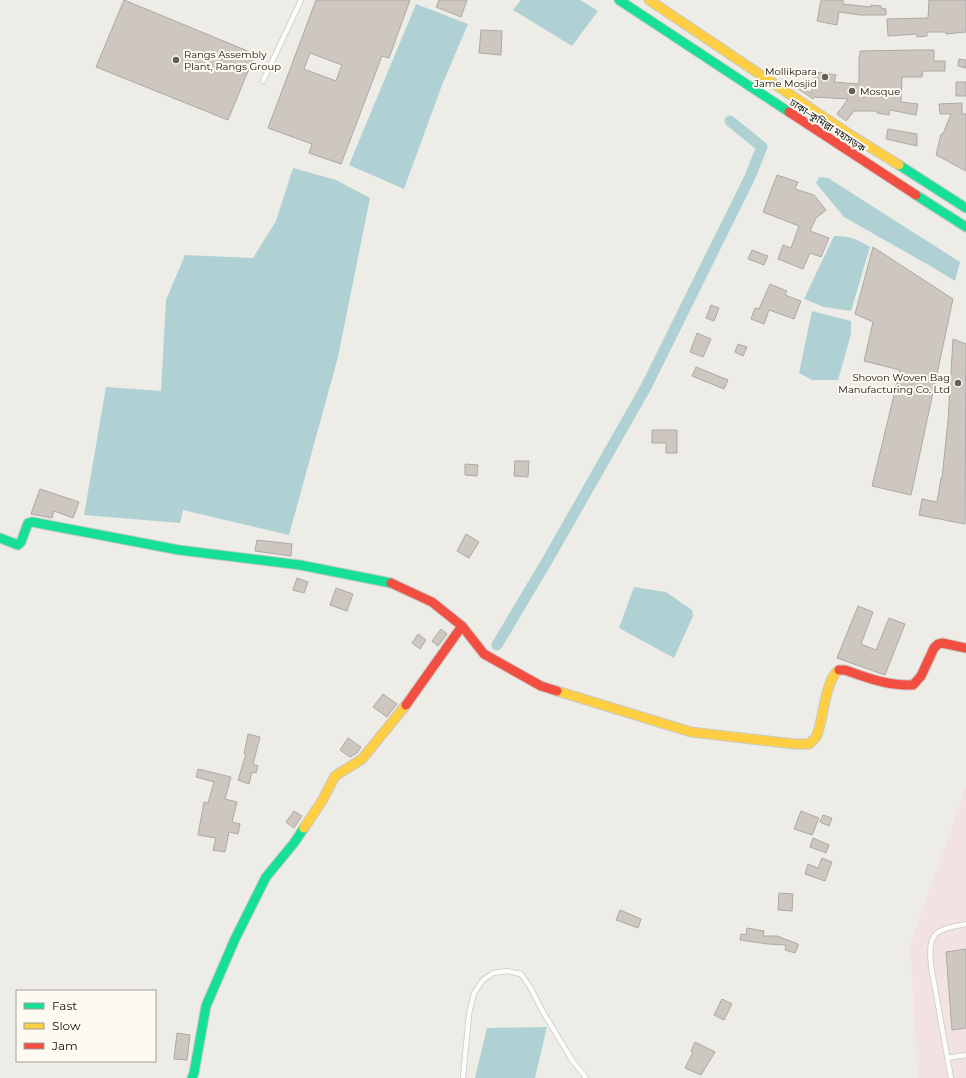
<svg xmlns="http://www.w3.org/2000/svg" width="966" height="1078" viewBox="0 0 966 1078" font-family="Montserrat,'Noto Sans Bengali',sans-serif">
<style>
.industrial{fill:#f2e3e2}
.water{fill:#afd1d4}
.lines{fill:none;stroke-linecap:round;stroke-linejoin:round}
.canal{stroke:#afd1d4;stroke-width:11}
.building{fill:#cdc7bf;stroke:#aaa9a6;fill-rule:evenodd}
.lane-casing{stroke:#c9c8c5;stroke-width:6}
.fast-casing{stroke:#c9c8c5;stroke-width:11}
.slow-casing{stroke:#c9c8c5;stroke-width:11}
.jam-casing{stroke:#c9c8c5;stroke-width:11}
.lane{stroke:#fcfcfb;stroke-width:4.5}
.fast{stroke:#16e098;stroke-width:9}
.slow{stroke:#ffcf43;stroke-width:9}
.jam{stroke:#f24e42;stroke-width:9}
.poi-dot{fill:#61605c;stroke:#fdfaf2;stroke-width:1.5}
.labels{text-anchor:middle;stroke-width:4;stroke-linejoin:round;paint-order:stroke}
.poi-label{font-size:10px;fill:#151411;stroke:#fdfaf2;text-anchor:start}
.street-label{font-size:10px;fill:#151411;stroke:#fdfaf2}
</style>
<rect width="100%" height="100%" fill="#edece7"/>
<path class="industrial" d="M966,787v291h-48l-8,-133z"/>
<path class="water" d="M521,0h59l18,11 -26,35 -59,-36z
M416,4l52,20 -26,61 -38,104 -55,-24z
M293,168l43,12 34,18 -32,159 -49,178 -106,-25 -3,13 -96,-8 22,-128 55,4 5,-91 19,-45 68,3 23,-37z
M819,177l9,1 132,84 -5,19 -23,-14 -88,-50 -28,-34z
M834,236c14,0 24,3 36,11l-19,64 -27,-4 -20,-8z
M812,311l39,10v13l-13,46h-26l-13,-7z
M634,587l32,5 26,18 1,6 -19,42 -55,-30z
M547,1027l-12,51h-60l12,-50z"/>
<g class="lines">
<path class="canal" d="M497,645l54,-91 95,-167 103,-208 13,-32 -32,-26"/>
</g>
<path class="building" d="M124,0l131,54 -27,66 -132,-53z
M316,0h94l-21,58 -7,-2 -41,108 -32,-11 3,-9 -44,-16zM310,53l32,12 -6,16 -32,-12z
M439,0h28l-6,17 -25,-10z
M821,0h22v4l28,3v-2l10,1v2l5,1v6h-26l-21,-3 -2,13 -20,-4z
M929,0h37v32l-20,2v-2h-19v4l-10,1v-3l-29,2 -1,-17 41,-1z
M481,30l21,1 -1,24 -22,-2z
M917,50h17v11h11v10h-22l-1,6h-20l-1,25 17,2 -2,11 -26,-5 -1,5 -12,-2v-2h-23l-8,10 -9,-7 11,-15 -34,-2 -1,2 -16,-11 1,-2 13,7 5,-21 20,3 -2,7 25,2v-27h1v-6z
M959,59l7,1v8l-8,-2z
M956,82h10v14h-10z
M962,103v11h4v57l-30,-16 5,-21h2l8,-20h-11l-1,-10z
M888,129l29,5v12l-31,-7z
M777,175l21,7 -3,7 19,6 12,15 -10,8 -6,13 19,7 -8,19 -11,-4 -7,16 -25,-10 5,-14 8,3 8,-22 -36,-14z
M873,247l80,52 -42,196 -39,-9 28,-116 -36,-9 9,-39 -18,-8z
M752,250l16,6 -4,9 -16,-6z
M770,284l17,7 -2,4 16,6 -7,18 -25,-9 -5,14 -13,-5 4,-11 4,1z
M711,305l8,3 -5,13 -8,-3z
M697,333l14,6 -8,18 -13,-5z
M953,339l13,5 -1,180 -46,-9 3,-16 15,3 4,-24h1l6,-57z
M738,344l9,3 -4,9 -8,-4z
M696,367l32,13 -4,9 -32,-13z
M652,430h25v23h-11v-10h-14z
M515,461h14l-1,16 -14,-1z
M465,464l13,1 -1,11 -12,-1z
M40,489l39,13 -6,16 -19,-7 -2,7 -21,-4z
M466,534l13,8 -10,16 -12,-7z
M257,540l35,4 -1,12 -36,-5z
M297,578l11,4 -4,11 -11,-3z
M336,588l17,6 -6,17 -17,-6z
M858,606l15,6 -12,32 15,6 13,-32 16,6 -20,51 -48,-17z
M441,629l6,5 -9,12 -6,-5z
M418,634l8,6 -6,9 -8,-6z
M383,694l14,10 -10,13 -14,-10z
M248,734l12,3 -7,27 5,2 -2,7 -4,-1 -3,12 -11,-4 8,-26h-2z
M348,738l13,9 -4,6 -7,4 -10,-7z
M198,769l33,8 -6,22 12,3 -5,20 8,2 -2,10 -9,-2 -4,20 -12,-2 3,-12 -18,-3 6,-33 4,1 6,-21 -18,-5z
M294,811l8,5 -8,12 -8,-6z
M801,811l18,7 -7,17 -18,-6z
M823,815l9,3 -3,8 -9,-4z
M813,838l16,7 -3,8 -16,-6z
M822,858l10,4 -7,19 -20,-7 3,-10 10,4z
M779,893l14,1 -1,17 -14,-1z
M620,910l21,9 -3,9 -22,-8z
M747,928l17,3 -1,5h14l21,8v2l-3,7 -10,-3 1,-5 -18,-1 -28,-4 1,-6 5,1z
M966,949v79l-14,2 -6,-78z
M722,999l10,5 -8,16 -10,-5z
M177,1033l13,2 -3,25 -13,-1z
M695,1042l20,10 -14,23 -16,-7 8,-16 -2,-1z"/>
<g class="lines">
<defs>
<path id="lane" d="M263,81l38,-81
M947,1058l19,-3
M463,1078l6,-64 5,-21 9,-13 10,-7 14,-2 14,3 9,13 13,25 29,48 14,18
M951,1078l-20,-112c-3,-34 3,-36 35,-42"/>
<path id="fast" d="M619,0l170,112
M899,165l67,43
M916,195l50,32
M0,538l18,7 3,-3 7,-19 4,-1 147,28 121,15 91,18
M192,1078l2,-5 12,-67 29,-67 31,-62 28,-34 10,-15"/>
<path id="slow" d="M649,0l200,134 50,31
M557,691l134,41 104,12h14c3,-3 7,-6 8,-9 6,-15 9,-58 22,-65
M304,828l18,-27 13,-25 27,-17 44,-54"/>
<path id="jam" d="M789,112l127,83
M391,583l41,19 30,24 22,28 57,32 16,5
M839,670h6c22,8 44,16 68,15l8,-9 13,-28 4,-4 4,-1 24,5
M406,705l56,-79"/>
</defs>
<use href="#lane" class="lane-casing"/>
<use href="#fast" class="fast-casing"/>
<use href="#slow" class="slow-casing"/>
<use href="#jam" class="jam-casing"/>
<use href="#lane" class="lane"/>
<use href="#fast" class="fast"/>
<use href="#slow" class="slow"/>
<use href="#jam" class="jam"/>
</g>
<g class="poi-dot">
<circle cx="176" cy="60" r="4"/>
<circle cx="825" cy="77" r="4"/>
<circle cx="852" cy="91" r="4"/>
<circle cx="958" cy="383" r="4"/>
</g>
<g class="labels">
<g class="poi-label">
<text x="184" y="58">Rangs Assembly<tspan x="184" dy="12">Plant, Rangs Group</tspan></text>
<text x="817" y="75" text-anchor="end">Mollikpara<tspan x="817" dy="12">Jame Mosjid</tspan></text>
<text x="860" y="95">Mosque</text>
<text x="950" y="381" text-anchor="end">Shovon Woven Bag<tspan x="950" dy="12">Manufacturing Co. Ltd</tspan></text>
</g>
<g class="street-label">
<text transform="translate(828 125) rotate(33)" y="4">ঢাকা–কুমিল্লা মহাসড়ক</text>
</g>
</g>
<rect x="16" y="990" width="140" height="72" fill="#fdfaf2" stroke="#a09e98"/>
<rect x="24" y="1003" width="20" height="6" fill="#16e098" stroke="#a09e98"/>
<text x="52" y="1010" font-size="12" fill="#151411">Fast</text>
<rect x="24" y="1023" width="20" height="6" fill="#ffcf43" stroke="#a09e98"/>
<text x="52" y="1030" font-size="12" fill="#151411">Slow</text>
<rect x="24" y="1043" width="20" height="6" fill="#f24e42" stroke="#a09e98"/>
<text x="52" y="1050" font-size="12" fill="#151411">Jam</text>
</svg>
